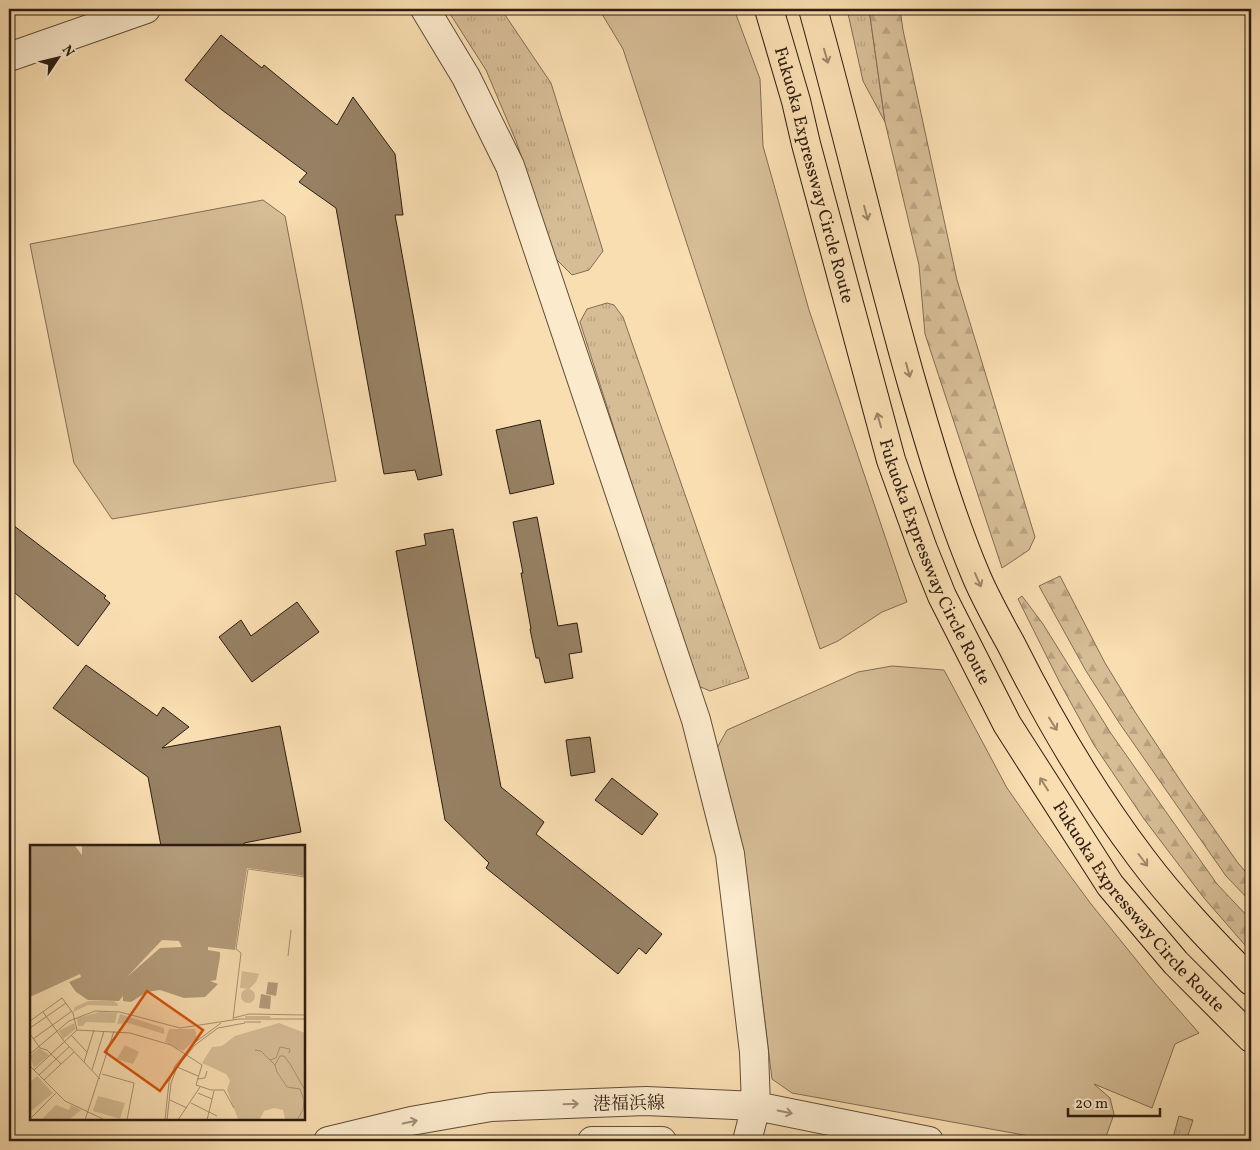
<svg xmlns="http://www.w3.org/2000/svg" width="1260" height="1150" viewBox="0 0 1260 1150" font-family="Vollkorn,'Noto Serif JP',serif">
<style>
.grass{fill:url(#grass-tufts);stroke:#826d54}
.forest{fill:url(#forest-firs);stroke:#826d54}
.green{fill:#d6bd96;stroke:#826d54}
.building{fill:#978164;stroke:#2d1d11}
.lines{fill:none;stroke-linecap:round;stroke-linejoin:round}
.tertiary-casing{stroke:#604d39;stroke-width:30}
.motorway-casing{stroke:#2d1d11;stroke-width:30}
.tertiary{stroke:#fbeacc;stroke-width:28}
.motorway{stroke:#f9deb1;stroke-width:28}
.oneway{stroke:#9d8769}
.oneway2{stroke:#9e8e78}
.labels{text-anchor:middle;stroke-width:4;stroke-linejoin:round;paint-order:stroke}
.street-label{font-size:18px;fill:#2d1d11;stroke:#fbeacc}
.inset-road{fill:none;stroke:#a79171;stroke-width:1}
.view{fill:#d5530c;fill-opacity:0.15;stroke:#d5530c;stroke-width:2.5}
.inset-edge{fill:none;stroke:#2d1d11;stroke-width:2.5}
</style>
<defs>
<pattern id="grass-tufts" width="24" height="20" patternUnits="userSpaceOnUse" patternTransform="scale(1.25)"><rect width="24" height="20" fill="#d6bd96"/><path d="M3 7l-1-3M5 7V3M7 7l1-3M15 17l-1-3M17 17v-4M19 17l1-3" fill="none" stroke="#b8a280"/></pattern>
<pattern id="forest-firs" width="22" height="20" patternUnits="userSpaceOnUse" patternTransform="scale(1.25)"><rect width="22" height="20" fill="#d6bd96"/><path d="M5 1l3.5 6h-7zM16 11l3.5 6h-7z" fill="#b8a280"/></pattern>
</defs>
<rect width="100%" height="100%" fill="#f9deb1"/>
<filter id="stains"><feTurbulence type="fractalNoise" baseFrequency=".004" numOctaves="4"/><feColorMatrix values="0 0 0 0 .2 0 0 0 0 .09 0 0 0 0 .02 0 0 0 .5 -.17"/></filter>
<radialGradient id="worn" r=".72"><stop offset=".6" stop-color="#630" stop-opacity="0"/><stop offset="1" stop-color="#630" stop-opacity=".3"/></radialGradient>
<path class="grass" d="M447,9h54l50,74 52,168 -14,19 -17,5 -16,-16 -40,-118 -30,-71z
M847,9h22l16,113 -22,-41z
M607,303l7,2 9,12 126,361 -39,13 -14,-6 -116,-363 7,-13z
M1179,1116l14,4 -7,21h-14z"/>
<path class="forest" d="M869,9h31l3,21 54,250 78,257 -6,13 -27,18 -77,-234 -6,-69 -34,-143z
M1060,576l45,87 30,49 51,77 52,74 13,15v24l-25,-26 -106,-152 -34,-53 -47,-85z
M1022,596l21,28 67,108 54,77 53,75 34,36v32l-47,-54 -60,-79 -50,-74 -34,-62 -42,-84z"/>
<path class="green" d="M599,9h135l26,70 3,67 46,164 98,292 -25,10 -44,29 -18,8 -197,-600z
M263,200l22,16 51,265 -224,38 -38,-56 -44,-219z
M892,666l52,4 63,118 28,40 56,76 64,79 44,50 -24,11 -23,64 -58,-24 16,14 4,16 -7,20 -8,7h-42l-265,-48 -20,-14 -21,-169 -34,-162 10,-18 131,-58z"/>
<path class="building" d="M221,35l41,33 2,-3 73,60 16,-28 42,57 8,61h-8l47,260 -24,5 -3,-10 -31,4 -48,-266 -37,-26 8,-9 -85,-63 -37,-30z
M540,420l14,64 -44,10 -14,-64z
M537,517l21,109 19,-3 5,29 -13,2 4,24 -28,5 -6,-25h-3l-6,-29h1l-10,-56h2l-10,-51z
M9,522l97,74 -2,2 6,5 -32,43 -69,-58z
M453,529l48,258 43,35 -8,12 126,100 -16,20 -7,-6 -21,26 -132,-106 3,-5 -44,-43 -49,-269 30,-6 -2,-11z
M297,602l22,30 -67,50 -33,-45 22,-17 10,16z
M86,665l71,51 6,-9 26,20 -27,21 118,-22 21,106 -57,11v3h-83l-13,-69 -95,-69z
M590,737l5,35 -24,4 -5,-36z
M612,778l46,36 -16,21 -47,-35z"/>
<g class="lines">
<defs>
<path id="tertiary" d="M425,9l41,68 44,89 186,554 34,134 24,198 2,54 -9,35
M9,57l137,-48
M328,1141l83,-20 80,-14 155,-6 110,5 173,35
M592,1141h70"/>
<g id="motorway">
<path id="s1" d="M769,9l27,92 10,43 85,316 32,89 19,47 65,128 103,161 66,78 75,75"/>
<path d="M813,9c35,125 64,253 100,378 19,65 38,130 64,191 10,23 23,46 35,68 37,74 80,147 130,213 33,44 71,83 109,122"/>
</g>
</defs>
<use href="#tertiary" class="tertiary-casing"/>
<use href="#motorway" class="motorway-casing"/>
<use href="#tertiary" class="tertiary"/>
<use href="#motorway" class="motorway"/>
</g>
<defs><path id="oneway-shaft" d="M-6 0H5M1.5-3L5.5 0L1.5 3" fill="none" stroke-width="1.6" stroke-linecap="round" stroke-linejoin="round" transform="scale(1.25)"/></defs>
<g class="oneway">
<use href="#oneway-shaft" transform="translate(826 56) rotate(74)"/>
<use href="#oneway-shaft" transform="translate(866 213) rotate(75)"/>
<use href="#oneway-shaft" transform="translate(908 370) rotate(74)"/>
<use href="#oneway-shaft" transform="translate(879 420) rotate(-106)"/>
<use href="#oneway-shaft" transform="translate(978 580) rotate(66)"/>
<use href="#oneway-shaft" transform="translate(1053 724) rotate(58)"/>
<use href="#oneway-shaft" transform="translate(1044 784) rotate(-122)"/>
<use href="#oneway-shaft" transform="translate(1143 860) rotate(53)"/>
</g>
<g class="oneway2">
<use href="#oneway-shaft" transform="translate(571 1104) rotate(-2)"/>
<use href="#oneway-shaft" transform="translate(785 1112) rotate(11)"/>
<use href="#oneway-shaft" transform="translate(410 1122) rotate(-12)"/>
</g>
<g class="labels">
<g class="street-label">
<text dy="6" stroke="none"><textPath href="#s1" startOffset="172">Fukuoka Expressway Circle Route</textPath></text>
<text dy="6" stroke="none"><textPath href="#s1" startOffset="578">Fukuoka Expressway Circle Route</textPath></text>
<text dy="6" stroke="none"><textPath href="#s1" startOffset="982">Fukuoka Expressway Circle Route</textPath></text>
<text transform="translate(629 1103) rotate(-1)" y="6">港福浜線</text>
</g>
</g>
<g transform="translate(30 845)">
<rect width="275" height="275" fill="#f9deb1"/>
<path d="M212,126l17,3 -3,8 -7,7 -9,-1zM211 151a7 7 0 1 1 14 0a7 7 0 1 1-14 0Z" fill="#d6bd96"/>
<path d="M58,156h26l4,3v2l-30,-1 -15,7 2,-5z" fill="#d6bd96"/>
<path d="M70,167l17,1 -2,10 -29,-1 -3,4h-5l-1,-8zM90,169l44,14v6l-36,-11 -11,1zM44,178l2,6 -13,10 -4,-8zM249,178l26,10v86h-20l-2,-9 -9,-2 -10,3 -4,8h-22l-11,-29 3,-10 -4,-6 -24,-11 10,-16 10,-1 13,-10zM139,184h26l2,9 -14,13 -18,-9zM95,200l14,7 -6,12 -16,-5zM9,203l10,7 -15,13 -4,-12zM7,231l16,17 -23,19v-30zM68,251l27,7 -5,16 -27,-8zM26,260l13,5 2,-5 10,5 -11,9 -29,1z" fill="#d6bd96"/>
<path d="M52,0l223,1v30l-58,-8 -12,82 -27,-3v3l12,2v5l-4,23 -6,1 8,3 -13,13 -21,1 -24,-8 -13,2 -16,10 -8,-1v-5l-4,5 -31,-1 -12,-8 -7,-10 12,-5 -1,-3 -50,23v-151h45l7,9zM132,95l17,1 3,6 -22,1 -33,29zM238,137l10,1 -2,13 -10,-2zM231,149l10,2 -1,13 -11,-1z" fill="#b49c7b" fill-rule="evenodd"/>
<path class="inset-road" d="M258,111l3,-26M13,167l21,29 36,38M215,172h25M203,173l16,-4 56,1M203,174l8,-66 -5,-4 12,-80 57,8M0,176l32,-23 11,15 4,17M214,177h17M0,183l36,-25M188,183l27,-5M0,189l10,14 7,2 14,14M41,190l16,17M3,194l39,-28M225,205l6,1 14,14M0,209l39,-33 26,-10 25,1 60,16 59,-9h66M240,215l6,-2 4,-11 10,2 -1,4M54,217l10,-32M0,221l35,35 40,19M147,222l21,9M4,225l43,-40 53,3 41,12 31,20 -6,20 15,5h13l10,18M62,225l12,-39M72,229l32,9 -7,37M9,230l30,-28M167,234l8,-1 2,-7M14,235l30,-28M168,248l14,6M140,255l17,8M161,258l26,13M0,274l26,-26M55,275l29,-89M135,275l4,-38 6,-16 19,-23 27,-20M137,275l4,-37 6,-16 18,-22 23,-17M148,275l22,-33M177,275l7,-29M267,275l6,-10 1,-10 -4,-11 -13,-2 -10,-15 -2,-7 5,-9h4l6,8 15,26"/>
<path class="view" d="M117,146l56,39 -43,61 -55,-39z"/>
<rect width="275" height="275" class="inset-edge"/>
</g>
<rect width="1260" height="1150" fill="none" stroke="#f9deb1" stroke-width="30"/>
<rect x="10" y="10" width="1240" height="1130" fill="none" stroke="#2d1d11" stroke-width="2.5"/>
<rect x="15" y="15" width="1230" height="1120" fill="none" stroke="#2d1d11"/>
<g transform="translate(58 58) rotate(55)" stroke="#fbeacc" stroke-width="4" paint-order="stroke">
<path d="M0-4L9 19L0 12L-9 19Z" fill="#2d1d11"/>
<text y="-8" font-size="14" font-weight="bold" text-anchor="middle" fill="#2d1d11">N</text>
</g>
<path d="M1068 1108v8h92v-8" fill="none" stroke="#2d1d11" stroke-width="2.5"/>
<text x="1075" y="1108" font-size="15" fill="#2d1d11" stroke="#fbeacc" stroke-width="4" paint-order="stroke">20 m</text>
<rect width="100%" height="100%" filter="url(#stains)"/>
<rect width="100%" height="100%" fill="url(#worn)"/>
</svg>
